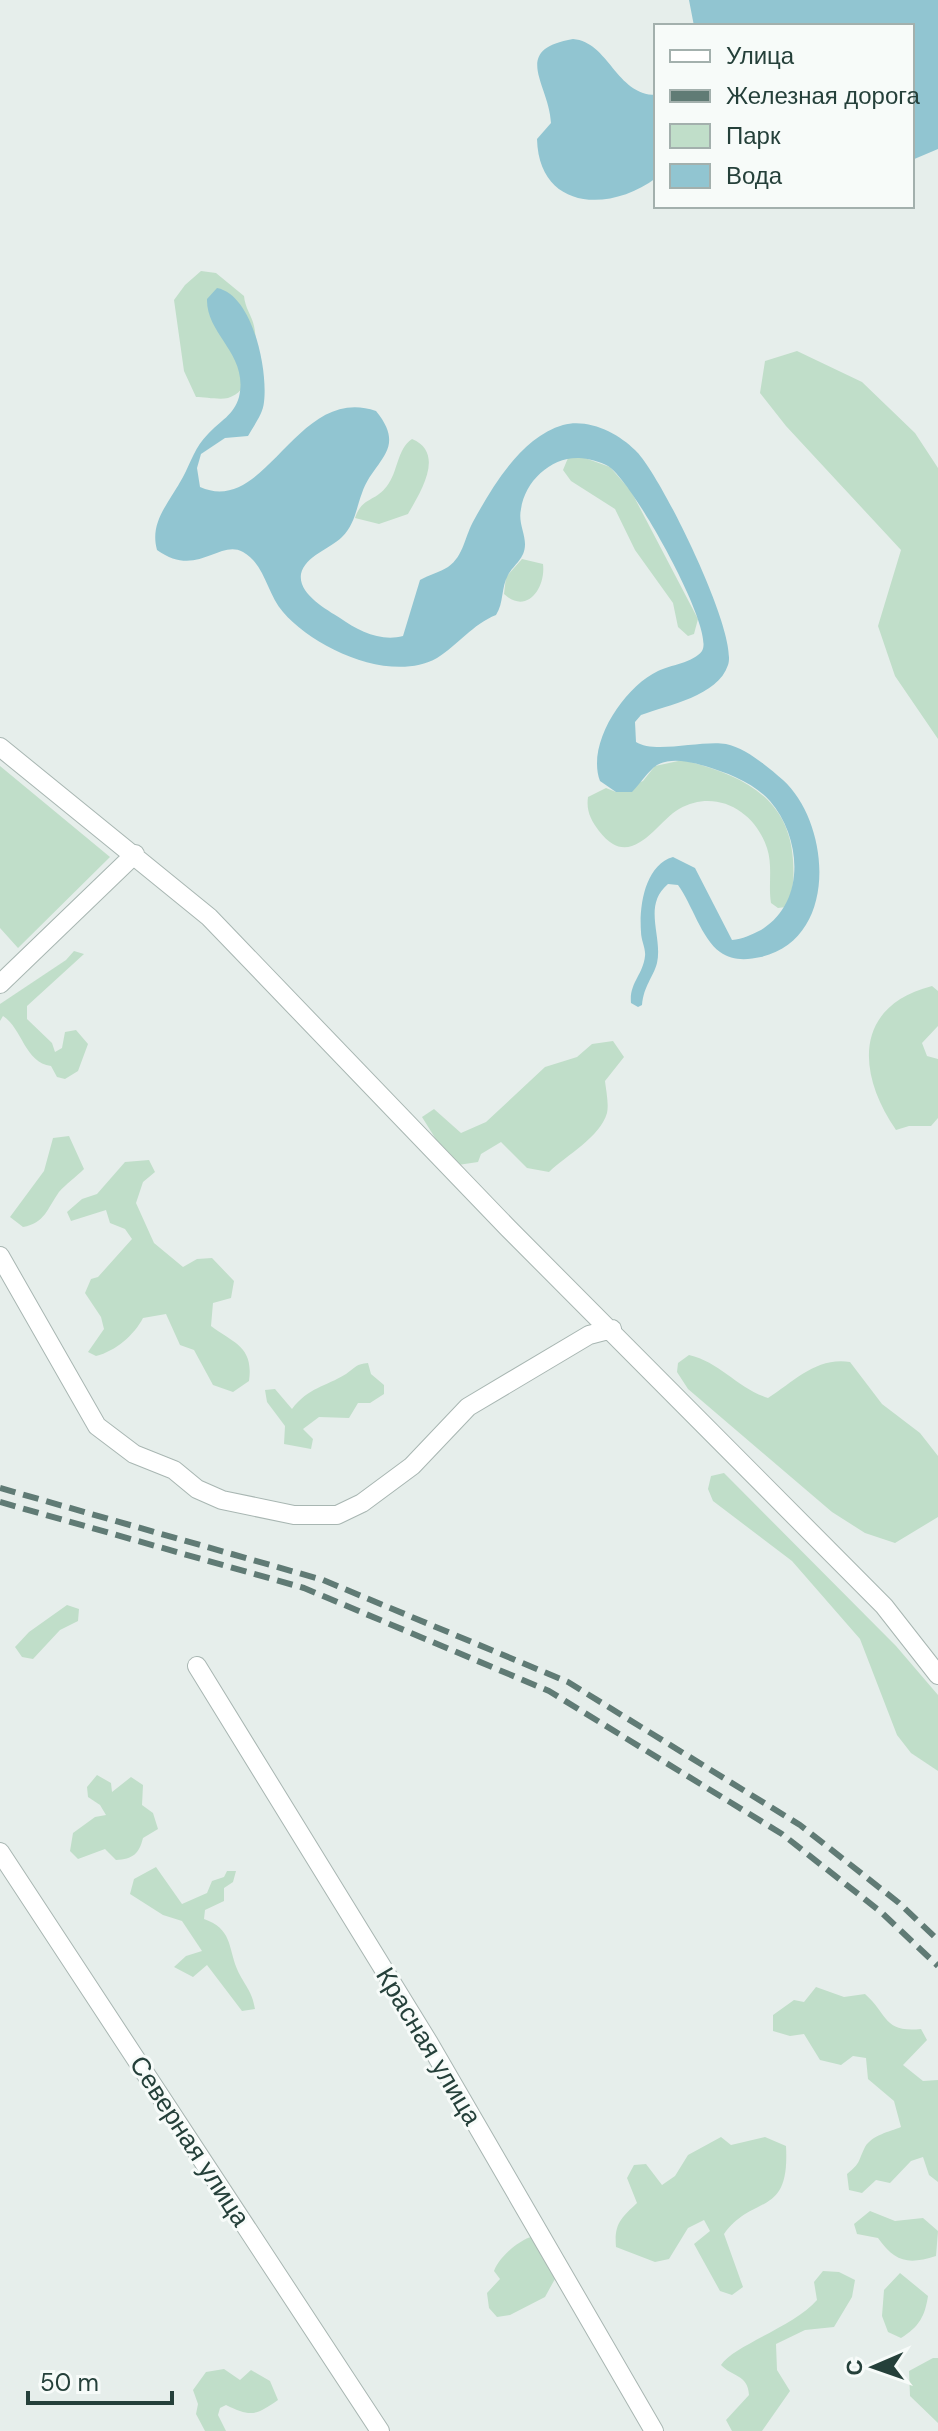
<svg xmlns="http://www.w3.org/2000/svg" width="938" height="2431" viewBox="0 0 938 2431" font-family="'DM Sans',sans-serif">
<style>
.green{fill:#c0dec9}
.water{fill:#91c5d1}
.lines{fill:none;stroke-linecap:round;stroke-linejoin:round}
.street-casing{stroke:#a8b6b2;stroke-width:20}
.street{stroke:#fff;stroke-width:18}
.rail{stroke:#607b75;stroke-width:6;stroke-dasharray:16 8;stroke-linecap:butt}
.labels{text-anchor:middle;stroke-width:6;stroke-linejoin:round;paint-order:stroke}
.street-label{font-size:26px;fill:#25403a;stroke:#f7fbf9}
</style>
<rect width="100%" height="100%" fill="#e6eeeb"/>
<path class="green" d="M201,271l15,2 28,23c1,12 8,20 10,30 5,23 1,63 -26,72 -9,2 -23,-1 -32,-1l-12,-26 -10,-71 11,-15z
M797,351l65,31 53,51 23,35v271l-43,-63 -17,-50 23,-76 -115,-124 -26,-33 5,-32z
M412,439c34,14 8,54 -4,75l-29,10 -24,-6c7,-21 20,-16 32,-32 11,-14 10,-37 25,-47z
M582,457l28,10 21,24 67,128 -4,15 -6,2 -10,-9 -5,-24 -38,-53 -20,-41 -44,-28 -8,-11 5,-12z
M522,559l21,5c3,25 -17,51 -39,30l2,-17z
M683,760c55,14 106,35 110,100 1,18 1,30 -7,47l-8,1 -7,-5c-3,-18 2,-37 -4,-55 -12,-37 -51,-60 -88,-39 -23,13 -48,64 -80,22 -8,-11 -13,-20 -11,-34l18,-9 10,4 27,-11 12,-15z
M0,766l110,91 -92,91 -18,-20z
M74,951l10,3 -57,52v13l25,24 3,9 7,-4 3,-16 11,-2 12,14 -10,27 -13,8 -8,-2 -6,-11c-26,-3 -29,-38 -48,-50l-3,5v-17l66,-44z
M932,986l6,5v35l-16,17 5,13 11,3v59l-7,8h-22l-13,4c-39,-56 -43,-124 36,-144z
M613,1041l11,16 -19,24c1,9 4,23 2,32 -7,24 -40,42 -58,59l-22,-4 -26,-26 -20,12 -3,8 -20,3 -16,-16 -20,-32 12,-8 27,24 25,-11 59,-55 32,-10 15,-13z
M69,1136l15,33c-8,8 -18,15 -25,23 -12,17 -14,31 -36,35l-13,-10 34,-46 9,-33z
M149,1160l6,12 -12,10 -7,21 18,40 29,24 14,-8 15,-1 22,23 -3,17 -18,5 -2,23c22,17 43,20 38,55l-16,11 -20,-7 -19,-35 -14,-5 -14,-31 -23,4c-9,17 -27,33 -47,38l-8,-4 16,-23 -3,-12 -16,-24 6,-14 7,-2 34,-38 -7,-10 -15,-6 -4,-13 -35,11 -4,-9 15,-13 15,-5 28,-32z
M689,1355c31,7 48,33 79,43 27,-17 48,-41 82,-36l32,42 38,29 18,23v61l-43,26 -30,-10 -33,-21 -144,-123 -11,-17 1,-9z
M368,1363l3,11 13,11v9l-14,9h-12l-9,15 -30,-1 -16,12 10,10 -2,10 -27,-5 1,-18 -18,-24 -2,-12 10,-1 17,20c17,-22 33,-22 54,-35 10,-7 10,-10 22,-11z
M724,1473l172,173 42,49v76l-27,-18 -14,-18 -37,-96 -68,-78 -79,-60 -5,-12 3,-13z
M67,1605l12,4 -1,12 -18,9 -27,29 -11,-2 -7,-10 14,-15z
M97,1775l14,8 1,9 19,-15 12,8 -1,20 11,8 5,16 -15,9c-4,16 -10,21 -27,22l-11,-11 -27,10 -8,-8 3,-18 22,-16 11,-2 -6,-10 -12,-8 -1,-10z
M156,1867l26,37 25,-11 5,-12 12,-4 3,-6h9l-3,11 -9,6v13l-19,9 -1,9c28,10 24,27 33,50 7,16 15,21 18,40l-13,2 -35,-46 -14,12 -19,-10 12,-11 16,-5 -20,-30 -19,-6 -33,-21 4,-15z
M816,1987l28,10 21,-3c23,20 18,39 56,35l6,11 -24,25 20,16 15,-1v102l-9,-7 -6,-18 -12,4 -21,22 -14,-3 -14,13 -13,-3 -2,-16c14,-11 11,-13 18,-27 7,-12 24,-15 36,-20l-7,-26 -26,-22 -2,-21 -13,-2 -12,9 -21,-5 -16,-26 -14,2 -17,-5v-16l21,-15 10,2z
M721,2137l10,8 34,-8 21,9c4,72 -32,47 -62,88l19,53 -11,8 -12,-4 -26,-47 16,-13 -6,-11 -16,8 -19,31 -14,3 -39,-15c-2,-23 5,-29 21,-44l-10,-25 7,-13 12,-1 16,21 13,-9 13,-21z
M870,2211l25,10 28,-3 15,13 -2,25c-28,9 -41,6 -58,-18l-21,-4 -3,-10z
M533,2236l23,41 -11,20 -35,18 -13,2 -8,-9 -2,-15 13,-14 -6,-8c6,-15 24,-30 39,-35z
M823,2271l16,1 16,8 -3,17 -18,30 -29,3 -29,14 1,26 13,21 -28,40h-30l-6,-11 23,-25c-1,-21 -17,-18 -28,-30 12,-19 74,-39 96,-65l-3,-18z
M900,2273l28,23c-3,20 -9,31 -27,42l-13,-6 -6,-16 2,-26z
M933,2358h5v65l-28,-27 -1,-25z
M224,2369l16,11 11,-10 19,11 8,19c-23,16 -27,17 -52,5l-6,3 -2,7 8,16h-21l-9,-17 2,-10 -5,-14 13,-18z"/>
<path class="water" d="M689,0h249v149l-26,11v-134h-218z
M573,39c36,3 43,56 83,56v83c-47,35 -117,32 -119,-39l14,-16c-2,-40 -41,-73 22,-84z
M217,288c36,7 51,82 47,114 -1,12 -10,23 -16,34l-23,2 -24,16 -4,14 3,19c67,30 96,-103 176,-76 32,39 -3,49 -14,82 -6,16 -7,31 -20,44 -12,12 -37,19 -41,37 -3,20 25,35 39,44 18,13 41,24 63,18l17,-56c9,-5 20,-8 28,-13 16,-11 17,-32 26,-47 20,-36 48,-83 89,-95 25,-7 55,8 72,25 25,23 104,184 93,215 -10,31 -60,40 -87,50l-6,7 1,20c18,12 66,-2 90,2 20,4 42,23 57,36 48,44 56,159 -22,177 -14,3 -29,4 -41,-5 -19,-14 -28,-48 -42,-67l-10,-1c-26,22 -5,52 -11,79 -4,15 -13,22 -15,42l-4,2 -7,-4c-2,-20 12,-28 14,-47 1,-7 -4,-16 -4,-24 -2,-26 4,-67 32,-75l22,11 37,72c11,-1 19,-5 29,-10 45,-27 41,-92 9,-129 -16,-18 -42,-28 -65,-35 -15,-4 -33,-9 -48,-1 -9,6 -17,19 -25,27h-16l-16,-11c-14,-37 24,-94 58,-110 12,-6 35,-8 44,-20 14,-21 -70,-171 -94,-185 -7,-4 -21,-8 -29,-8 -28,-1 -54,23 -58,51 -3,13 4,24 4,35 0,15 -11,20 -17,31 -7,12 -4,28 -12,40 -23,9 -38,30 -59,43 -46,26 -123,-10 -154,-46 -16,-18 -18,-48 -40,-60 -24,-13 -46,27 -86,-2 -8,-29 13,-48 26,-73 8,-15 12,-30 25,-43 12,-13 26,-19 31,-37 10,-43 -33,-62 -32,-98z"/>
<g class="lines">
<defs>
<path id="street" d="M0,747l209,170 299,311 376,378 54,69
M0,984l135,-130
M0,1256l97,170 37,28 40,16 23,19 25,11 72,15h43l25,-12 50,-37 56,-59 121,-72 23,-6
M197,1666l232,377 225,388
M0,1852l380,579"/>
</defs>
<use href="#street" class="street-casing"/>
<use href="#street" class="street"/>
<path class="rail" d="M0,1488l323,92 245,102 232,143 99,78 39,37
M0,1502l304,86 245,103 233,143 99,78 57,54"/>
</g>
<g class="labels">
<g class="street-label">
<text transform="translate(429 2046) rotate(59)" y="9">Красная улица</text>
<text transform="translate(190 2141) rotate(57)" y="9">Северная улица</text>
</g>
</g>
<rect x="654" y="24" width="260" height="184" fill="#f7fbf9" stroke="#a3b0ad" stroke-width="2"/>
<rect x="670" y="50" width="40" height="12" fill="#ffffff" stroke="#a3b0ad" stroke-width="2"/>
<text x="726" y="64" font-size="24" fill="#25403a">Улица</text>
<rect x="670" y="90" width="40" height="12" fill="#607b75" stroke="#a3b0ad" stroke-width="2"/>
<text x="726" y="104" font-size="24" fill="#25403a">Железная дорога</text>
<rect x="670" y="124" width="40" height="24" fill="#c0dec9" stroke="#a3b0ad" stroke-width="2"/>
<text x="726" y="144" font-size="24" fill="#25403a">Парк</text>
<rect x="670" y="164" width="40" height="24" fill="#91c5d1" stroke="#a3b0ad" stroke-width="2"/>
<text x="726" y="184" font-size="24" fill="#25403a">Вода</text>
<g transform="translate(874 2367) rotate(268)" stroke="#f7fbf9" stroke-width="6" paint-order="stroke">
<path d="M0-6L14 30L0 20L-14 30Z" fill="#25403a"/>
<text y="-12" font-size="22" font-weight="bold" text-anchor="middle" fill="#25403a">С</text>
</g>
<path d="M28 2391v12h144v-12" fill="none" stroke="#25403a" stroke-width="4"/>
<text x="40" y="2391" font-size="24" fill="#25403a" stroke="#f7fbf9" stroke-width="6" paint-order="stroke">50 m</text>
</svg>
